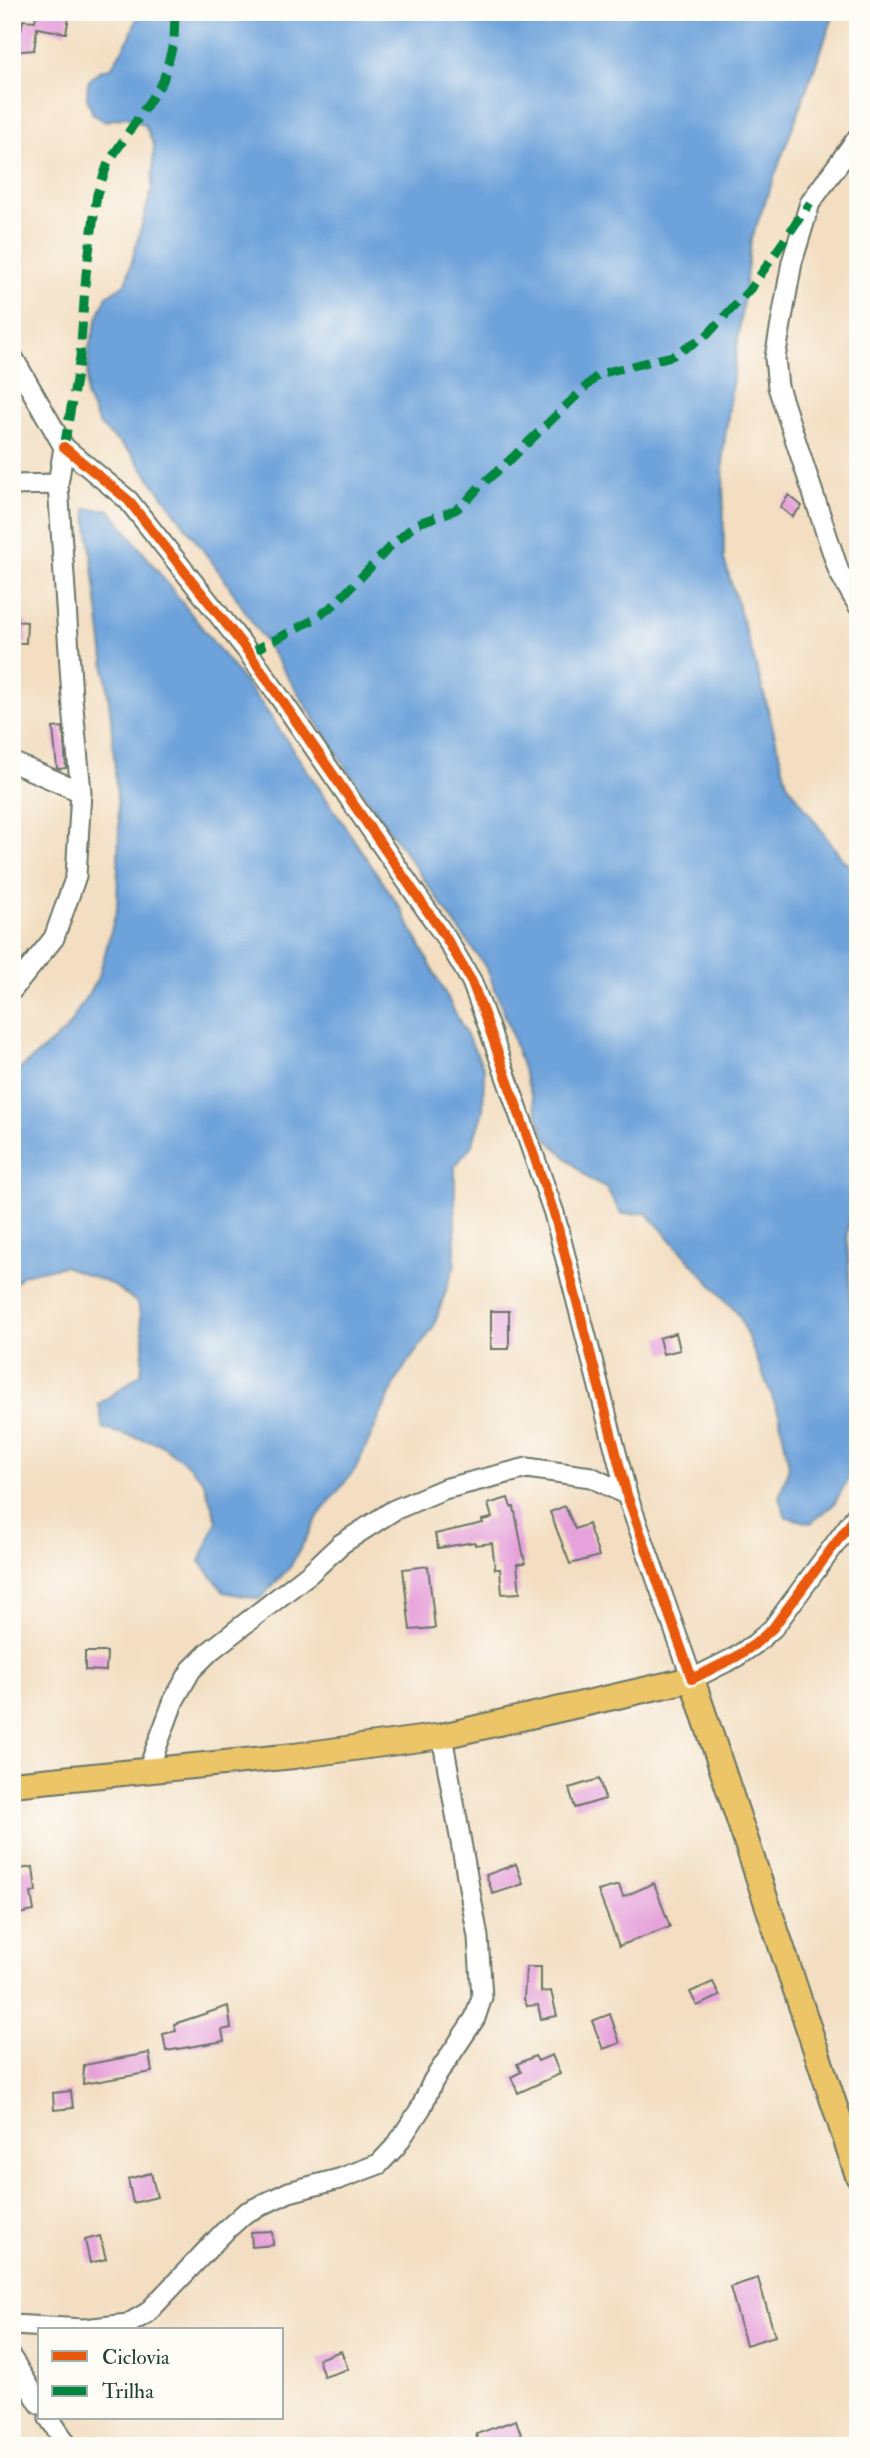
<svg xmlns="http://www.w3.org/2000/svg" width="870" height="2458" viewBox="0 0 870 2458" font-family="'IM FELL Double Pica',serif">
<style>
.water{fill:#6da2da;stroke:#467087;stroke-width:2}
.building{fill:#e6a2da}
.lines{fill:none;stroke-linecap:round;stroke-linejoin:round}
.minor-casing{stroke:#697566;stroke-width:23}
.major-casing{stroke:#697566;stroke-width:28}
.minor{stroke:#fff;stroke-width:19}
.major{stroke:#ecc569;stroke-width:24}
.quiet{stroke:#00873e;stroke-width:9;stroke-dasharray:18 9;stroke-linecap:butt}
.cycleway-casing{stroke:#fdfcf7;stroke-width:15}
.cycleway{stroke:#e8590c;stroke-width:10}
</style>
<rect width="100%" height="100%" fill="#fdfcf7"/>
<filter id="ink" filterUnits="userSpaceOnUse"><feTurbulence type="fractalNoise" baseFrequency=".0143" numOctaves="2"/><feDisplacementMap in="SourceGraphic" scale="14" xChannelSelector="R" yChannelSelector="G"/><feConvolveMatrix kernelMatrix="1 2 1 2 8 2 1 2 1" color-interpolation-filters="sRGB"/></filter>
<filter id="wash" filterUnits="userSpaceOnUse"><feTurbulence type="fractalNoise" baseFrequency=".00686" numOctaves="4" result="noise"/><feDisplacementMap in="SourceGraphic" scale="28" xChannelSelector="R" yChannelSelector="G"/><feGaussianBlur stdDeviation="1.57" result="paint"/><feColorMatrix in="noise" values="0 0 0 0 0 0 0 0 0 0 0 0 0 0 0 0 0 1.4 0 .05"/><feComposite in="paint" operator="in"/></filter>
<g filter="url(#wash)">
<rect width="100%" height="100%" fill="#f3dec2"/>
<path class="water" d="M139,12h696l-84,228 -28,213 1,106 36,120 27,104 56,77 15,12v313l-11,47 4,80 7,30v120l-24,42 -23,19 -25,-6 -7,-19 10,-32 -10,-52 -40,-99 -92,-102 -26,1 -15,-27 -17,-8 -44,-42 -37,-114 -21,-54 -126,-179 -138,-213 -92,-124 -31,-27 -14,-30 3,-48 9,-32 9,-20 19,-13 26,-95 2,-43 -9,-20 -19,-8 -22,4 -11,-7 -6,-16 1,-16 11,-11 12,-3 19,-31z
M86,509h23l155,198 137,202 83,159 -1,43 -11,34 -17,21v98l-22,64 -34,47 -43,93 -37,47 -29,52 -30,32 -36,-7 -24,-31 17,-40 -14,-41 -18,-18 -27,-19 -55,-14 -4,-25 42,-30 3,-34 -6,-37 -27,-19 -47,-18 -42,9 -10,12v-211l54,-46 33,-54 18,-68 2,-85 -8,-105z"/>
<g id="blocks">
<path class="building" d="M37,12h33l-4,21 -29,-5 -3,22 -22,2v-20l9,-1 2,-11 12,1z
M789,495l13,11 -10,11 -12,-10z
M12,621l15,1 -1,21h-14z
M63,727l3,41 -7,1 -2,-1 -4,-40z
M491,1311h18v38h-18z
M676,1333l4,17 -17,4 -4,-16z
M508,1498l3,9h3l11,56 -8,1 3,29 -18,1 -2,-25h-5l-3,-26 -17,2v-3l-37,6 -3,-14 48,-11 -1,-3 10,-2 -4,-14z
M565,1506l10,23 13,-5 11,32 -29,8 -20,-52z
M428,1566l7,62 -25,2 -7,-61z
M85,1652h22l-1,19 -21,-1z
M599,1779l6,20 -30,9 -6,-20z
M516,1864l7,20 -30,10 -7,-19z
M33,1867l3,25 -5,1 3,18 -22,4v-45z
M654,1883l16,44 -51,19 -21,-55 21,-6 4,12z
M526,1967h15v25l10,-1 6,25 -16,3 -3,-14 -11,1 -3,-7z
M713,1982l7,14 -23,10 -7,-14z
M228,2006l3,22 -9,2 2,11 -58,10 -3,-17 13,-3 -2,-7z
M610,2014l10,29 -17,6 -11,-28z
M149,2053l3,19 -69,12 1,-19z
M552,2055l8,19 -42,19 -7,-16 10,-5 -4,-8 18,-8 3,5z
M71,2091l2,17 -19,2 -1,-17z
M151,2173l6,24 -24,6 -5,-24z
M272,2231l1,14 -21,2 -1,-15z
M100,2236l6,23 -16,4 -5,-23z
M758,2278l17,58 -29,9 -16,-58z
M341,2351l7,18 -24,8 -6,-18z
M516,2420l9,26h-45l-4,-12z"/>
</g>
</g>
<g filter="url(#ink)">
<use href="#blocks" fill-opacity="0" stroke="#697566" stroke-width="2"/>
<g class="lines">
<defs>
<path id="minor" d="M858,137l-48,66 -18,59 -17,96 3,29 61,185 19,33
M12,356l52,91 64,53 121,153 197,285 26,44 16,43 66,188 73,282 65,184 44,-22 19,-13 18,-16 85,-115
M12,485l46,-1
M12,762l69,30
M12,990l42,-52 22,-62 5,-84 -9,-95 -14,-213 6,-37
M148,1770l26,-70 17,-30 19,-19 100,-78 31,-29 53,-34 50,-21 83,-21 64,9 36,18
M12,2325l72,4 44,-5 19,-11 77,-81 21,-19 44,-21 50,-13 40,-15 17,-18 25,-38 12,-27 42,-63 7,-21 -4,-60 -36,-201
M12,2359l28,45
M49,2418l19,28"/>
<path id="major" d="M12,1784l282,-28 148,-20 250,-57 166,497"/>
</defs>
<use href="#minor" class="minor-casing"/>
<use href="#major" class="major-casing"/>
<use href="#minor" class="minor"/>
<use href="#major" class="major"/>
<path class="quiet" d="M64,447l16,-90 6,-83 11,-80 11,-31 55,-82 11,-40 1,-29
M249,653l66,-34 19,-14 55,-57 27,-24 39,-14 10,-7 15,-17 31,-27 88,-85 73,-18 35,-21 45,-48 58,-84"/>
<defs>
<path id="cycleway" d="M64,447l64,53 121,153 197,285 26,44 16,43 66,188 73,282 65,184 44,-22 19,-13 18,-16 85,-115"/>
</defs>
<use href="#cycleway" class="cycleway-casing"/>
<use href="#cycleway" class="cycleway"/>
</g>
</g>
<rect width="870" height="2458" fill="none" stroke="#fdfcf7" stroke-width="42"/>
<rect x="38" y="2328" width="245" height="91" fill="#fdfcf7" stroke="#a4b0a9" stroke-width="2"/>
<rect x="52" y="2351" width="35" height="10" fill="#e8590c" stroke="#a4b0a9" stroke-width="2"/>
<text x="102" y="2364" font-size="21" fill="#1f3d34">Ciclovia</text>
<rect x="52" y="2386" width="35" height="10" fill="#00873e" stroke="#a4b0a9" stroke-width="2"/>
<text x="102" y="2398" font-size="21" fill="#1f3d34">Trilha</text>
</svg>
